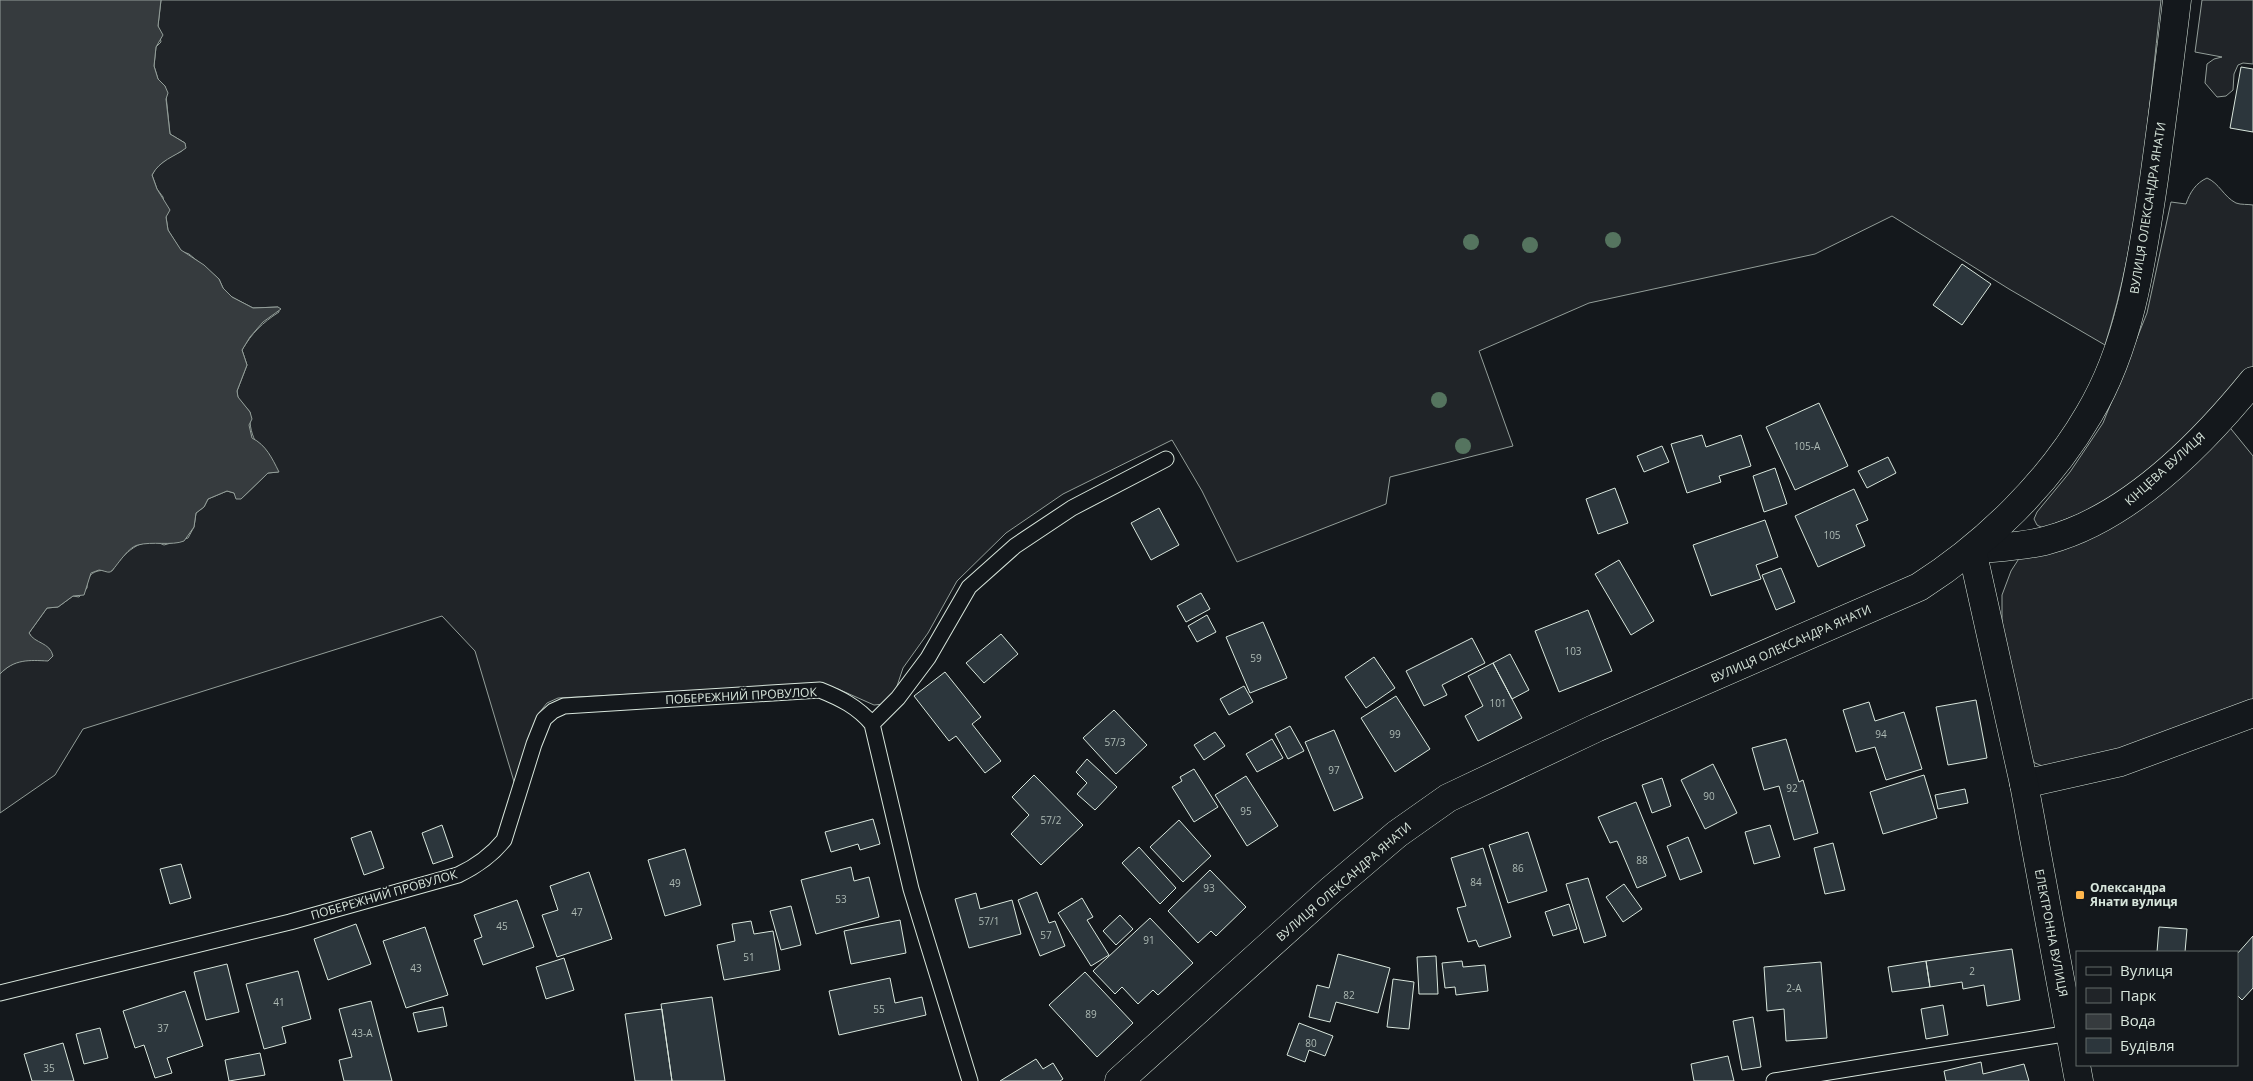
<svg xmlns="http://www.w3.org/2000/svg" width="2253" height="1081" viewBox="0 0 2253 1081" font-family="'Open Sans',sans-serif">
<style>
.green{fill:#202428;stroke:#939e99}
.water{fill:#363b3e;stroke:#939e99}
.building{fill:#2c363c;stroke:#d8e6dc}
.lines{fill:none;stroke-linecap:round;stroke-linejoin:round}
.service-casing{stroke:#d8e6dc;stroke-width:17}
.minor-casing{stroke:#d8e6dc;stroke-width:29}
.tertiary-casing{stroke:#d8e6dc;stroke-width:29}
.service{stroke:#14181c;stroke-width:15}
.minor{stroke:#14181c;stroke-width:28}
.tertiary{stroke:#14181c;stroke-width:28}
.tree{fill:#55745f}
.poi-dot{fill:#ffb74d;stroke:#14181c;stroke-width:2}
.labels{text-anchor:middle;stroke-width:4;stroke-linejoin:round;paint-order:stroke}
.number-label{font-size:10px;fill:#adbab4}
.street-label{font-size:12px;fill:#d8e6dc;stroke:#14181c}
.poi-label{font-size:12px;font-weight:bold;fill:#d8e6dc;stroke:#14181c;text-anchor:start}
</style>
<rect width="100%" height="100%" fill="#14181c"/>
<path class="green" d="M161,0h2000c-13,116 -21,233 -56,345l-96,-56 -117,-73 -77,38 -226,49 -110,48 34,95 -123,31 -4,27 -149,58 -35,-71 -30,-51 -109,54 -57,39 -49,48 -29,52 -25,35 -9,27 -10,9 -10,1 -36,-16 -20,-5 -260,14 -11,5 -8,10 -24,72 -40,-134 -33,-35 -359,113 -28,46 -55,38v-139c10,-11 23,-16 38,-14l-5,-20 -4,-7 18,-25 11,-1 15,-11 6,1 8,-9c0,-17 11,-19 25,-17 11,-17 30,-37 52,-26l24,-7 6,-11 2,-14 8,-6 4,-8 19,-8 7,2 7,6 27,-26 10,-1c-16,-21 -30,-32 -28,-60l-12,-14 -1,-7 10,-26 -5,-15c10,-17 20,-27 37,-38l-1,-5 -25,1 -21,-11 -9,-9 -4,-9 -30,-25 -8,-3 -13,-21 -5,-33 -6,-8 -5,-14 4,-7 12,-10 14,-7 3,-8 -15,-9 -5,-48 -7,-7 -4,-13 2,-19 5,-5 -3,-16z
M2202,0h51v64l-10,-1 -5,2 -4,9 -1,16 -7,6 -9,1 -12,-14 2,-19 7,-5 8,-2 -27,-5z
M2207,178c12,5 17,19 29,25 5,2 12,1 17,2v162l-31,37 -55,52 -54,45 -70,27 -6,-3 -3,-6 3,-7 33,-40 33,-49 44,-110 24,-111 15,2c4,-12 10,-21 21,-26z
M2227,424l26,32v245l-133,51 -73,16 -12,-5 -4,-5 -29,-112v-51l9,-24 9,-14z"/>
<path class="water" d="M0,0h161l-3,26 5,9 -7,12 -2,19 4,13 7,7 3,7 -2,6 4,35 15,9 1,5c-12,9 -26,12 -34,27l5,14 13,21 -4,7 2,13 13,20 23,15 15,14 4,9 9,9 21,11 25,-1 3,2 -18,13 -13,15 -8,13 5,15 -10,26 1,6 12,15 2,7 -3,6 3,13c14,7 20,20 27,34l-11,1 -27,26h-5l-2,-6 -7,-2 -19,8 -4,8 -8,6 -2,14 -10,14c-12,5 -32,0 -46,4 -11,2 -24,26 -28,27 -2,1 -8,-2 -11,-2l-8,3 -7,22 -11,1 -15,11 -11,1 -18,25c6,11 21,9 24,23l-5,5c-19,-1 -34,-2 -48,13z"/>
<path class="building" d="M2241,67l12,2v63l-23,-4z
M1962,264l29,20 -29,41 -29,-20z
M1819,403l29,63 -53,24 -29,-63z
M1702,435l4,12 35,-12 10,31 -32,10 2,6 -34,11 -16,-49z
M1662,446l7,16 -25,10 -7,-16z
M1888,457l8,16 -29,15 -9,-17z
M1775,468l12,36 -23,8 -11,-36z
M1615,488l13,35 -30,11 -12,-35z
M1854,489l14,31 -12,5 9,21 -47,21 -23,-51z
M1159,508l20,37 -28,15 -20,-37z
M1765,520l13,37 -22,8 5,14 -50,17 -18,-51z
M1619,560l35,61 -23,14 -36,-61z
M1781,568l14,34 -19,8 -14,-35z
M1201,593l9,16 -24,13 -9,-16z
M1588,610l24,61 -53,21 -24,-61z
M1207,615l9,17 -19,10 -9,-16z
M1263,622l24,56 -37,15 -24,-56z
M1001,634l17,20 -34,29 -18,-20z
M1472,638l13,25 -43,22 5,10 -23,11 -18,-35z
M1510,654l19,36 -17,9 -19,-36z
M1374,657l21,31 -29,20 -21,-31z
M1493,663l29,55 -44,23 -13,-25 18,-10 -15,-30z
M945,672l36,45 -9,7 29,37 -16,12 -29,-37 -7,5 -35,-45z
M1244,686l9,16 -24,13 -9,-16z
M1396,696l34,53 -35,23 -34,-54z
M1976,700l11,58 -39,7 -12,-58z
M1869,702l6,19 29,-9 18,57 -36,11 -11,-33 -19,5 -13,-42z
M1114,710l33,35 -31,29 -33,-36z
M1290,726l14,25 -16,8 -13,-25z
M1334,730l29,68 -29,13 -29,-69z
M1215,732l10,14 -21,14 -10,-15z
M1272,739l11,19 -26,14 -11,-18z
M1786,739l13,43 4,-2 15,53 -24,7 -15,-54 -15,4 -12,-42z
M1087,759l30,28 -22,23 -18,-16 10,-11 -11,-11z
M1713,764l24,49 -32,16 -24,-49z
M1194,769l24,38 -24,15 -22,-35 10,-6 -2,-4z
M1034,775l49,50 -42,40 -30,-31 18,-19 -17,-18z
M1924,775l13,43 -54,16 -13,-42z
M1246,776l32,50 -31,20 -32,-51z
M1662,778l9,28 -19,7 -10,-28z
M1965,789l3,14 -30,6 -3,-14z
M1636,802l30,74 -29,12 -20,-47 -7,2 -12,-26z
M873,819l7,25 -20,6 -2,-6 -27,8 -6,-20z
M1179,820l32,36 -28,26 -33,-35z
M442,825l11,32 -20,7 -11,-31z
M1770,825l10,32 -26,7 -9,-32z
M371,831l13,37 -20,7 -13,-37z
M1528,832l19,59 -39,12 -19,-58z
M1688,837l14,35 -22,8 -13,-34z
M1833,843l12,47 -20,4 -11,-46z
M1139,847l37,41 -16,16 -38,-41z
M1483,848l28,89 -32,10 -3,-7 -8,2 -11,-34 9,-2 -15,-48z
M685,849l16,56 -36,11 -17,-56z
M181,864l10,34 -21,6 -10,-35z
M851,867l3,14 15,-4 10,40 -63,17 -15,-54z
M1210,870l36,37 -30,29 -5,-5 -13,12 -30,-32z
M589,872l23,67 -55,18 -15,-42 16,-5 -8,-24z
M1588,878l18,58 -22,7 -18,-59z
M1624,884l18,25 -19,13 -17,-25z
M1037,892l12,31 6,-2 10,25 -25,10 -22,-56z
M976,893l4,16 32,-9 9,34 -52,14 -14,-49z
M1082,898l11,19 -6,3 22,35 -18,11 -33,-53z
M517,900l17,47 -51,18 -9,-25 8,-3 -8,-22z
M1569,904l8,25 -24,7 -8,-24z
M791,906l10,39 -20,5 -11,-39z
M1120,915l13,14 -17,16 -13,-14z
M1150,918l43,45 -35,32 -5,-5 -15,14 -16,-17 -7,7 -22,-23z
M900,920l6,33 -55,11 -7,-33z
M751,921l3,13 19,-3 7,39 -56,10 -7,-35 18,-4 -3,-17z
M356,924l15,40 -43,16 -14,-41z
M425,927l23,68 -42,13 -23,-67z
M2159,927l28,2 -2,23h-28z
M2253,936v52l-11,12 -5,-5v-41z
M2012,949l8,51 -33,6 -3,-21 -21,4 -1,-7 -32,5 -4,-26z
M1338,954l52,14 -12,45 -42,-11 -6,20 -21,-5 8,-32 12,3z
M1436,956l2,38h-19l-2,-37z
M564,958l10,32 -28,9 -10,-32z
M1462,961l1,6 22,-2 3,26 -32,4 -1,-8 -10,1 -3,-25z
M1926,961l4,26 -38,5 -4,-25z
M1821,962l6,76 -41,3 -2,-32 -17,2 -3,-44z
M227,964l12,48 -33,8 -12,-48z
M298,971l13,48 -29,8 4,16 -22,6 -18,-65z
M1085,972l48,51 -36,34 -48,-52z
M890,978l5,25 27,-6 4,18 -87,20 -10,-44z
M1393,979l21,3 -5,47 -22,-2z
M185,991l18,55 -36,12 5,15 -17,5 -11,-33 -9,3 -12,-37z
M712,997l13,84h-53l-11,-77z
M371,1001l21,80h-48l-5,-21 13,-3 -13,-48z
M1943,1005l5,30 -22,4 -5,-30z
M443,1007l4,19 -29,6 -5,-19z
M662,1009l10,72h-37l-10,-67z
M1753,1017l8,50 -19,3 -9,-49z
M1299,1023l34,13 -8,20 -16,-6 -4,12 -18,-7z
M100,1028l8,30 -24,6 -8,-30z
M63,1043l11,38h-42l-8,-27z
M260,1053l5,22 -36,6 -4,-21z
M1728,1056l6,25h-40l-3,-17z
M1036,1059l7,10 10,-6 10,16 -3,2h-60z
M1981,1062l2,12 41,-10 5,17h-83l-2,-10z"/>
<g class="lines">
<defs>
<path id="service" d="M872,724l26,-26 30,-40 41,-71 46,-41 57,-38 94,-49
M0,993l290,-71 168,-47c19,-9 33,-19 46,-35l30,-96 10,-25 9,-8 11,-5 256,-16c20,8 38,17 52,34l39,165 59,192
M1774,1081l296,-48"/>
<path id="minor" d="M1972,550c24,-3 52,-3 76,-10 81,-22 153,-95 205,-159
M2024,784l97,-22 132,-49"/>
<path id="tertiary" d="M1972,550l52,234 55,297
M1119,1081l212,-191 66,-56 51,-36 148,-70 323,-141c66,-42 130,-104 170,-173 42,-70 53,-155 65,-235 8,-59 16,-119 23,-179"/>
</defs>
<use href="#service" class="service-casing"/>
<use href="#minor" class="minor-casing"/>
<use href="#tertiary" class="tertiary-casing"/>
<use href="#service" class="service"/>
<use href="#minor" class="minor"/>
<use href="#tertiary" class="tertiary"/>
</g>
<g class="tree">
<circle cx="1613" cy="240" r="8"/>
<circle cx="1471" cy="242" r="8"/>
<circle cx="1530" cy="245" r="8"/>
<circle cx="1439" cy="400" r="8"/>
<circle cx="1463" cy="446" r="8"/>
</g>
<rect class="poi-dot" x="2075" y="890" width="10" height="10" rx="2.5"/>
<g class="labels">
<g class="number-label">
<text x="1807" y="450">105-А</text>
<text x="1832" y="539">105</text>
<text x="1573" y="655">103</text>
<text x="1256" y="662">59</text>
<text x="1498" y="707">101</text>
<text x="1395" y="738">99</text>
<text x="1881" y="738">94</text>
<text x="1115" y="746">57/3</text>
<text x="1334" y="774">97</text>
<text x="1792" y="792">92</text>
<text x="1709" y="800">90</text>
<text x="1246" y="815">95</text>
<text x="1051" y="824">57/2</text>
<text x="1642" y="864">88</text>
<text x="1518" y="872">86</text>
<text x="1476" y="886">84</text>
<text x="675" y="887">49</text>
<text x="1209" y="892">93</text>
<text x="841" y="903">53</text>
<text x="577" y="916">47</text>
<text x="989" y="925">57/1</text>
<text x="502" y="930">45</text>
<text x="1046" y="939">57</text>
<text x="1149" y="944">91</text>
<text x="749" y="961">51</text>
<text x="416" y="972">43</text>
<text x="1972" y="975">2</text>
<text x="1794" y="992">2-А</text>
<text x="1349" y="999">82</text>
<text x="279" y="1006">41</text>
<text x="879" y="1013">55</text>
<text x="1091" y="1018">89</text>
<text x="163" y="1032">37</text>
<text x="362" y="1037">43-А</text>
<text x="1311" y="1047">80</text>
<text x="49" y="1072">35</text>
</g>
<g class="street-label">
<text transform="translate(2148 208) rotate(-81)" y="4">ВУЛИЦЯ ОЛЕКСАНДРА ЯНАТИ</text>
<text transform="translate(2165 469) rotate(-42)" y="4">КІНЦЕВА ВУЛИЦЯ</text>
<text transform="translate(1791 644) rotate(-24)" y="4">ВУЛИЦЯ ОЛЕКСАНДРА ЯНАТИ</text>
<text transform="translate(741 696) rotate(-3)" y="4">ПОБЕРЕЖНИЙ ПРОВУЛОК</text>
<text transform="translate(1344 882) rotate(-41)" y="4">ВУЛИЦЯ ОЛЕКСАНДРА ЯНАТИ</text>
<text transform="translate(384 895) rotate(-16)" y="4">ПОБЕРЕЖНИЙ ПРОВУЛОК</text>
<text transform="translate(2051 933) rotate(79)" y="4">ЕЛЕКТРОННА ВУЛИЦЯ</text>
</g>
<g class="poi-label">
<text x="2090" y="892">Олександра<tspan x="2090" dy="14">Янати вулиця</tspan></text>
</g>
</g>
<rect x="2076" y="951" width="162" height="115" fill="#14181c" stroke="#626a69"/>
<rect x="2086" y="967" width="25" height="8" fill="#14181c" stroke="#626a69"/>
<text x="2120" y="976" font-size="15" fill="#d8e6dc">Вулиця</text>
<rect x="2086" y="988" width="25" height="15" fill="#202428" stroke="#626a69"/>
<text x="2120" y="1001" font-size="15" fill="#d8e6dc">Парк</text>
<rect x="2086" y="1014" width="25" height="15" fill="#363b3e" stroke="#626a69"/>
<text x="2120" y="1026" font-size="15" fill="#d8e6dc">Вода</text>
<rect x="2086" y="1038" width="25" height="15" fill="#2c363c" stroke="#626a69"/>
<text x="2120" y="1051" font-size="15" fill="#d8e6dc">Будівля</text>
</svg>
